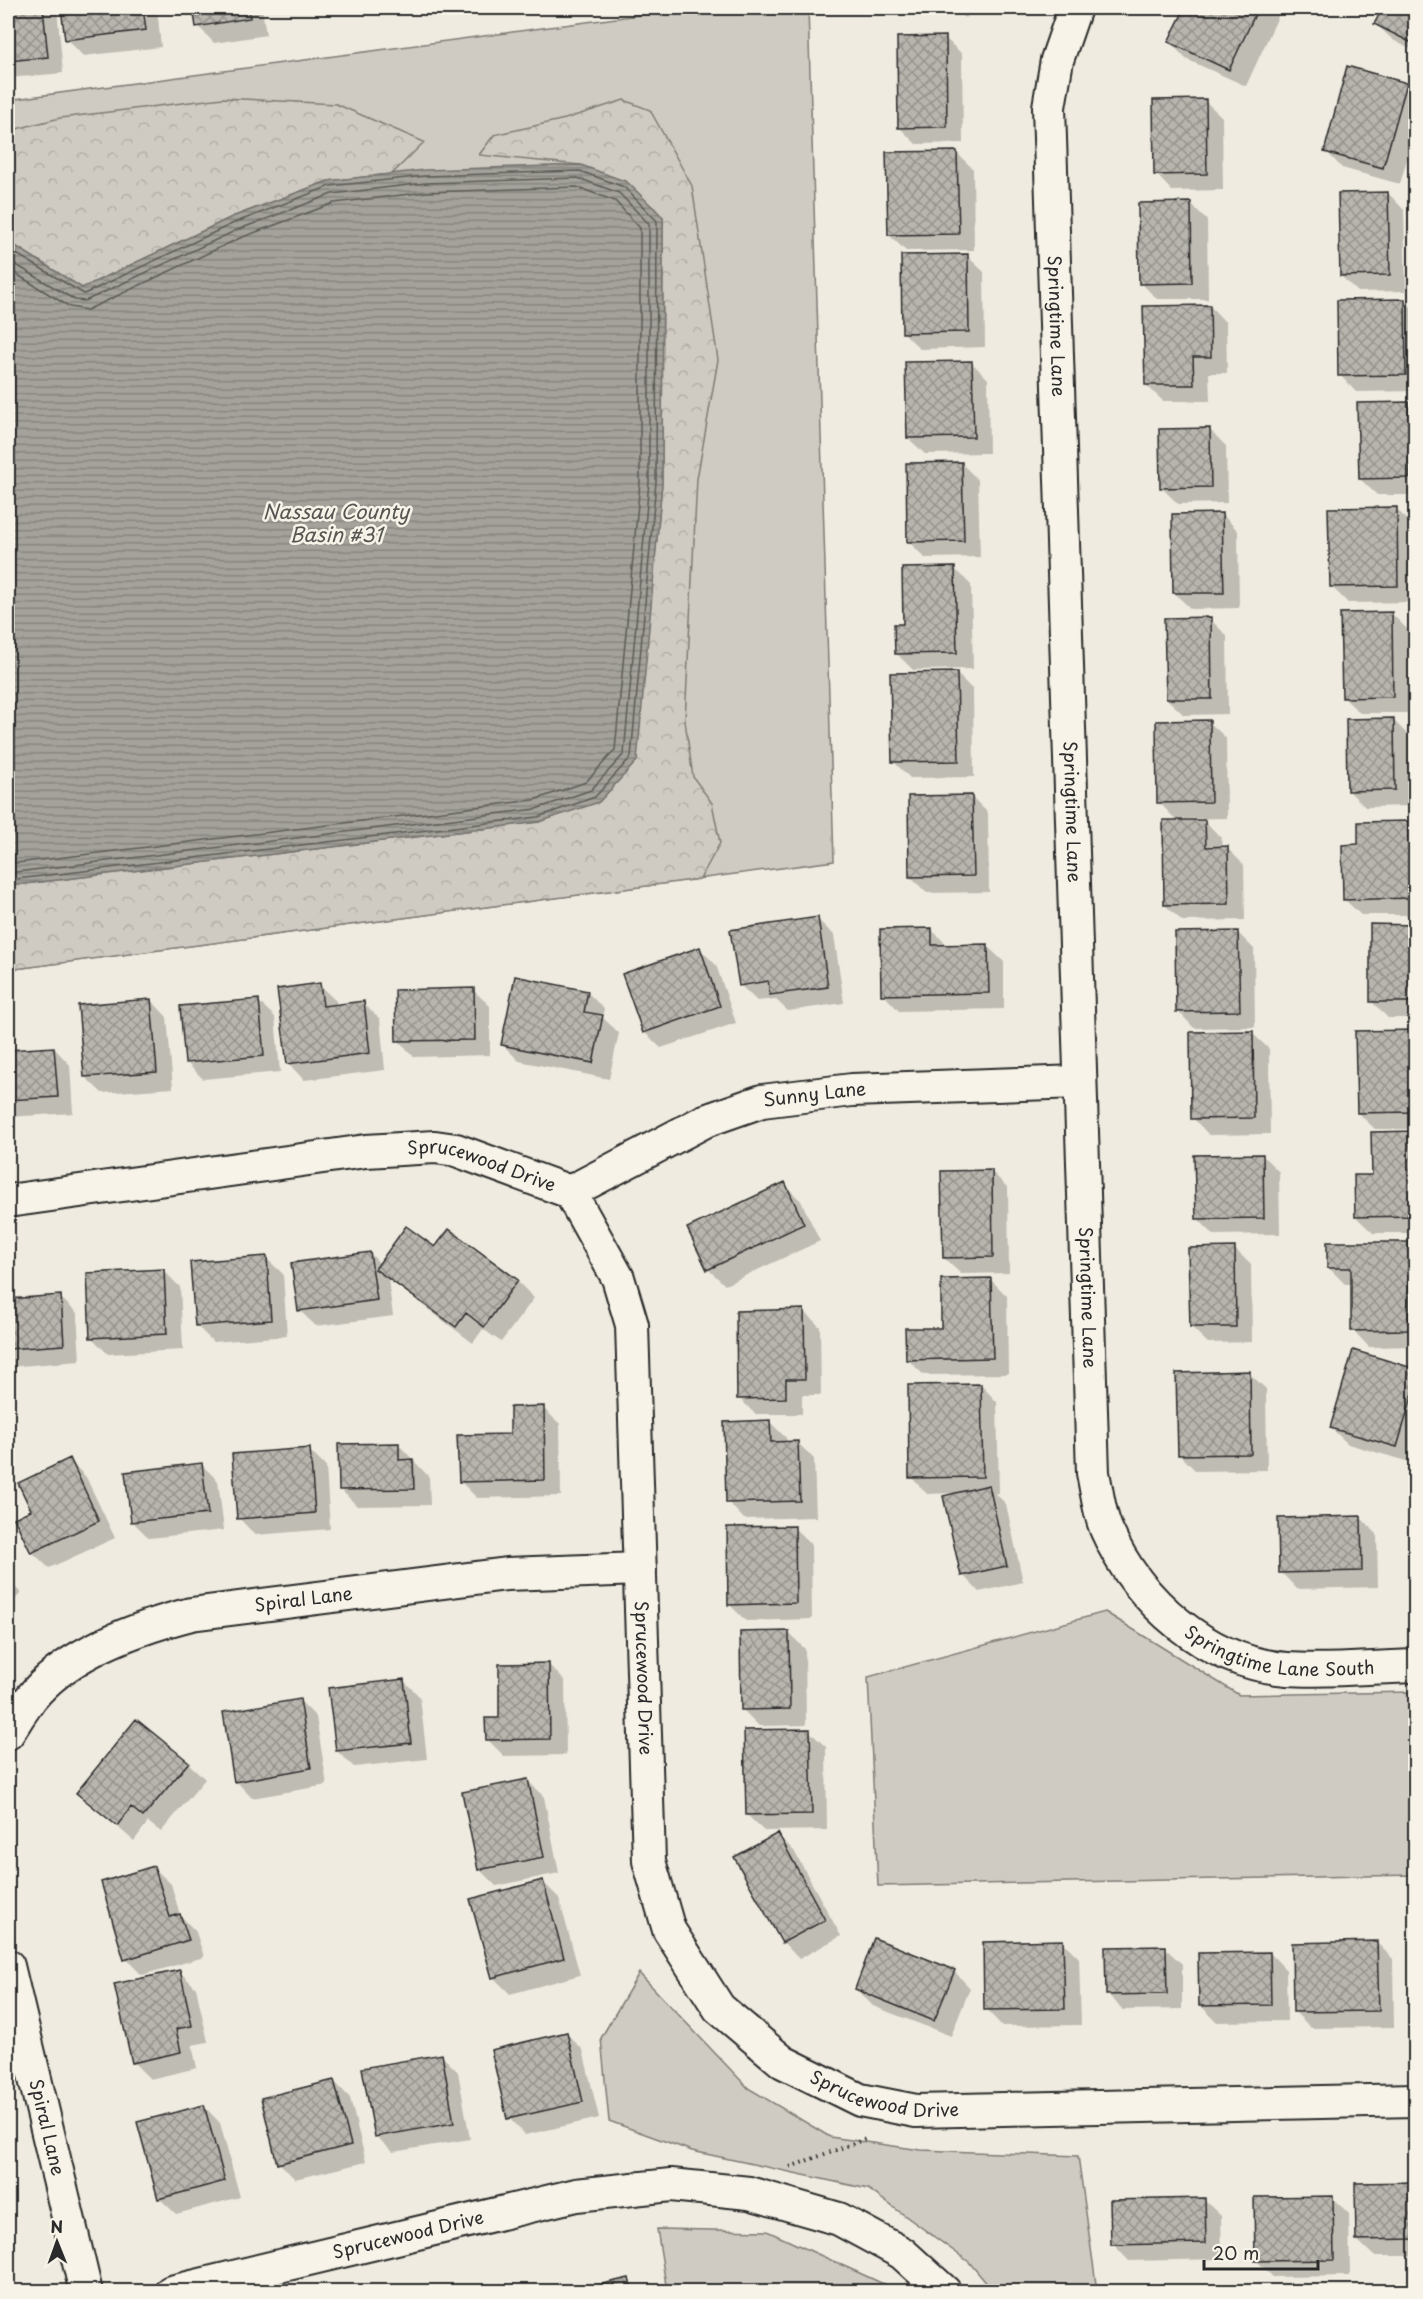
<svg xmlns="http://www.w3.org/2000/svg" width="1423" height="2299" viewBox="0 0 1423 2299" font-family="'Playpen Sans',sans-serif">
<style>
.green{fill:#cfcbc2;stroke:#7d7b76;stroke-width:1.5}
.forest{fill:url(#forest-crowns);stroke:#7d7b76;stroke-width:1.5}
.water{fill:url(#water-rules);stroke:#74726e;stroke-width:1.5}
.shadow{fill:#0003}
.lines{fill:none;stroke-linecap:round;stroke-linejoin:round}
.shore{stroke:#5b5b57;stroke-width:1.5}
.building{fill:url(#building-cross-hatch);stroke:#2b2b2b;stroke-width:1.5}
.minor-casing{stroke:#2b2b2b;stroke-width:36}
.path{stroke:#2b2b2b;stroke-width:4;stroke-dasharray:1.5 4.5;stroke-linecap:butt}
.minor{stroke:#f7f3e8;stroke-width:32}
.labels{text-anchor:middle;stroke-width:5;stroke-linejoin:round;paint-order:stroke}
.street-label{font-size:18px;fill:#2b2b2b;stroke:#f7f3e8}
.water-label{font-size:20px;font-style:italic;fill:#555552;stroke:#f7f3e8}
</style>
<defs>
<pattern id="forest-crowns" width="20" height="18" patternUnits="userSpaceOnUse" patternTransform="scale(1.5)"><rect width="20" height="18" fill="#cfcbc2"/><path d="M2 6a3 3 0 1 1 6 0M12 15a3 3 0 1 1 6 0" fill="none" stroke="#b2aea7"/></pattern>
<pattern id="water-rules" width="6" height="5" patternUnits="userSpaceOnUse" patternTransform="scale(1.5)"><rect width="6" height="5" fill="#a4a29a"/><path d="M0 2.5h6" fill="none" stroke="#86847e"/></pattern>
<pattern id="building-cross-hatch" width="8" height="8" patternUnits="userSpaceOnUse" patternTransform="scale(1.5)"><rect width="8" height="8" fill="#b8b5ae"/><path d="M0 0l8 8M0 8l8-8" fill="none" stroke="#96938e"/></pattern>
</defs>
<rect width="100%" height="100%" fill="#efebe0"/>
<filter id="ink" filterUnits="userSpaceOnUse"><feTurbulence type="fractalNoise" baseFrequency=".0167" numOctaves="2"/><feDisplacementMap in="SourceGraphic" scale="12" xChannelSelector="R" yChannelSelector="G"/><feConvolveMatrix kernelMatrix="1 2 1 2 8 2 1 2 1" color-interpolation-filters="sRGB"/></filter>
<g filter="url(#ink)">
<path class="green" d="M691,8h117l26,853 -826,109v-870z
M1105,1612l134,83 176,-3v183l-537,11 -10,-209z
M639,1973l109,115 82,49 91,13 157,6 19,135h-104l-24,-29 -101,-73 -176,-38 -83,-30 -8,-83z
M657,2229l110,2 132,60h-232z"/>
<path class="forest" d="M223,98l113,6 88,38 -32,32 -64,7 -96,36 -150,71 -65,-41 -9,-1v-115l52,-13z
M624,100l26,10 42,76 26,174 -21,119 -12,242 8,56 19,26 8,40 -20,36 -692,91v-84l531,-64 97,-61 26,-278 1,-266 -82,-52 -102,-10 15,-20 71,-16z"/>
<path class="water" d="M581,165l46,17 36,35 -1,266 -25,278 -38,41 -60,20 -531,64v-640l9,1 65,41 150,-71 96,-36 97,-11z"/>
<path class="shadow" d="M8,8h49l6,65 -55,5z
M63,8h94l4,39 -78,9 -16,-17z
M195,8h67l4,27 -52,8 -16,-17z
M949,8h24l-7,10z
M1186,8h92l3,2 -35,76 -60,-27 -16,-17z
M1385,8h31v44l-23,-12 -17,-16z
M945,38l17,16 1,89 -47,1 -16,-16z
M1406,84l10,9v34l-16,57 -58,-16 -16,-17z
M1205,101l17,16 1,73 -51,1 -16,-17z
M956,152l17,17 1,81 -68,1 -17,-16z
M1388,193l16,17 2,81 -48,1 -17,-16z
M1190,203l17,17 1,79h-51l-16,-16z
M967,256l17,16 1,75 -65,2 -17,-17z
M1404,300l12,12v79l-60,1 -16,-17z
M1210,306l16,17 1,50h-18l1,28h-47l-17,-16z
M972,363l16,16 1,74 -64,1 -17,-16z
M1408,404l8,7v84h-39l-17,-16z
M1210,430l16,16 1,57 -49,1 -17,-17z
M962,464l16,16 2,77 -55,1 -17,-17z
M1396,509l17,16 1,77 -66,1 -17,-17z
M1222,514l16,17 1,77 -48,1 -17,-16z
M955,569l16,16 2,84 -60,1 -17,-17z
M1391,613l17,17 1,83h-49l-17,-16z
M1210,619l17,17 1,78 -44,1 -17,-16z
M956,673l17,17 1,87 -64,1 -17,-17z
M1393,720l16,16 2,70 -46,1 -16,-16z
M1209,722l17,16 1,80 -52,1 -16,-17z
M972,797l16,16 1,79 -62,1 -17,-16z
M1205,821l16,17 1,10h5l17,17 1,55 -63,1 -17,-16z
M1408,823l8,7v85h-55l-17,-16 16,-53z
M817,919l17,16 10,68 -56,8 -13,-12 -18,2 -17,-16z
M1416,926v92h-28l-17,-17z
M931,929l17,17h39l17,16v47l-105,2 -16,-17z
M1238,933l16,16 1,78 -61,1 -16,-17z
M700,949l16,16 20,58 -75,25 -17,-16z
M319,985l17,16v5l27,-3 17,16 5,51 -81,10 -16,-17z
M473,990l17,16v49l-76,2 -16,-17z
M587,992l17,17 -2,8 17,16 -10,46 -90,-18 -16,-16z
M151,1000l16,17 6,71 -71,5 -17,-16z
M258,1001l17,16 5,55 -77,7 -17,-17z
M1416,1032v97h-41l-17,-16z
M1252,1033l17,16 1,85 -61,1 -16,-17z
M8,1040l3,12 43,-4 16,17 3,48 -65,4z
M1416,1133v100h-43l-17,-16 18,-41z
M1262,1155l17,17 1,62 -66,1 -17,-17z
M991,1171l17,17 1,85 -48,1 -17,-16z
M784,1184l17,17 19,40 -95,44 -17,-16z
M449,1231l68,50 17,17 -33,44 -18,-13 -10,14 -85,-64 5,37 -77,10 -17,-16 71,-57 10,11 56,-15z
M1409,1243l7,7v96l-47,1 -16,-17v-46h-8l-17,-17z
M1234,1248l17,17 1,77 -44,1 -17,-16z
M266,1258l17,16 4,62 -74,6 -17,-17z
M164,1271l16,16 3,63 -75,4 -16,-16z
M991,1280l16,16 1,78 -84,1 -17,-16 36,-30z
M60,1297l17,16 3,48 -72,6v-66z
M804,1311l16,16 1,68h-19v19h-47l-16,-16z
M1416,1371v83l-3,9 -65,-19 -17,-16z
M1249,1373l17,16 1,81 -71,1 -17,-17z
M981,1385l16,17 2,91h-4l11,11 17,78 -44,10 -16,-17 -9,-82 -27,1 -16,-17z
M543,1408l17,16 1,72 -84,2 -17,-17z
M770,1422l16,16 1,5h11l16,16 2,58 -72,2 -16,-17z
M399,1445l30,32 1,28 -73,1 -16,-16z
M309,1450l17,17 4,62 -75,6 -16,-17z
M69,1460l17,17 29,61 -66,30 -17,-16 1,-41z
M202,1465l16,16 6,49 -75,8 -17,-17z
M1361,1518l16,16 1,53 -81,2 -16,-17z
M794,1528l17,16 1,75 -66,2 -17,-17z
M8,1580l13,13 -13,14z
M788,1632l17,17 1,76 -47,1 -16,-16z
M548,1664l17,17 1,74 -62,1 -17,-17z
M403,1680l17,17 7,62 -73,8 -17,-16z
M299,1700l17,17 11,68 -75,13 -16,-17z
M809,1731l17,16 1,83 -63,1 -17,-16z
M188,1763l17,16 -44,53 -13,-10 -14,19 -56,-48z
M527,1780l17,17 15,76 -63,13 -17,-17z
M778,1835l16,16 47,85 -42,23 -16,-17z
M154,1868l17,16 9,31 16,17 8,25 -62,18 -16,-16z
M542,1881l17,17 21,77 -70,19 -17,-17z
M1063,1942l16,16 2,67 -79,1 -16,-17z
M1377,1943l16,16 1,68 -83,1 -16,-16z
M1165,1948l17,16v45l-58,1 -17,-16z
M1270,1953l16,17 1,51 -70,1 -16,-16z
M179,1971l17,17 12,54 -16,3 5,23 -47,11 -17,-17z
M954,1971l16,17 -19,48 -78,-30 -17,-17z
M567,2034l16,16 16,68 -74,17 -16,-17z
M441,2055l17,17 12,67 -77,13 -17,-16z
M334,2081l16,17 16,64 -71,17 -16,-16z
M204,2106l16,17 20,74 -64,17 -17,-16z
M1416,2184v72h-42l-17,-16z
M1332,2197l17,17 1,62 -77,1 -16,-16z
M1204,2200l17,16 1,43 -93,2 -16,-17z
M628,2279l12,13h-66z"/>
<g class="lines">
<path class="shore" d="M8,252l7,1 69,41 150,-71 96,-37 96,-10 154,-5 44,16 33,34 -1,261 -25,275 -36,40 -57,20 -530,63
M8,260l67,40 10,1 152,-71 95,-36 94,-11 152,-5 41,15 30,31v258l-25,272 -33,36 -55,19 -528,64
M8,269l62,38 17,3 153,-72 94,-35 93,-11 150,-5 38,14 25,27v254l-25,268 -29,32 -52,18 -526,64"/>
</g>
<path class="building" d="M8,8h35l5,49 -40,4z
M61,8h82l3,22 -81,10z
M193,8h56l1,10 -54,9z
M1185,8h73l-29,62 -61,-28z
M1383,8h33v37l-42,-21z
M946,36l1,91 -49,1 -1,-91z
M1347,66l60,17 -24,85 -59,-16z
M1206,99l1,75 -53,1 -1,-75z
M957,151l2,83 -71,1 -2,-83z
M1388,192l2,83 -50,1 -2,-83z
M1191,202l1,81 -53,1 -1,-81z
M968,254l1,78 -67,1 -1,-78z
M1405,299l1,76 -68,1 -1,-76z
M1210,305l1,52h-18l1,28h-49l-2,-79z
M972,361l2,76 -67,1 -2,-76z
M1409,402l1,76 -51,1 -2,-76z
M1210,428l1,59 -51,1 -1,-59z
M962,462l2,79 -57,1 -1,-79z
M1397,507l1,79 -68,1 -2,-79z
M1222,513l2,80h-51l-1,-79z
M955,567l2,86 -62,1 -1,-30h9l-1,-56z
M1392,612l1,85 -51,1 -2,-85z
M1211,617l1,82h-46l-2,-81z
M957,672l2,89 -67,1 -2,-89z
M1394,718l1,72 -48,1 -1,-72z
M1210,720l1,82 -54,1 -1,-82z
M972,795l2,81 -65,1 -1,-81z
M1163,820h42l1,27 22,-1 1,58 -65,1z
M1408,821l2,77 -67,2 -1,-55 16,-1v-22z
M818,917l10,70 -58,8 -2,-14 -29,5 -9,-56z
M1370,924l46,1v77h-46z
M932,928v17l56,-1 1,49 -108,2 -1,-66z
M1238,931l2,80 -64,1 -1,-80z
M700,947l20,59 -77,27 -21,-59z
M515,976l73,15 -4,21 19,3 -10,48 -92,-18z
M320,983l3,23 41,-5 6,52 -83,11 -10,-75z
M474,988l1,52 -79,1 -1,-51z
M151,999l6,73 -73,5 -6,-72z
M259,999l5,57 -79,7 -5,-57z
M1416,1030v82l-59,1 -2,-82z
M1253,1031l1,87 -63,1 -1,-87z
M54,1047l4,50 -50,3v-50z
M1416,1131v85l-61,1 -1,-42h18l-1,-43z
M1263,1154l1,64 -68,1 -2,-64z
M992,1170l1,87 -50,1 -2,-87z
M785,1182l19,42 -97,46 -20,-42z
M406,1226l29,21 14,-18 69,51 -34,47 -18,-14 -10,14 -81,-58z
M1327,1242h82v88l-58,1v-63h-24z
M1235,1247l1,80h-46l-2,-79z
M370,1252l7,48 -79,11 -7,-48z
M267,1256l4,64 -76,6 -5,-64z
M164,1269l3,65 -77,4 -3,-65z
M991,1278l2,80 -87,2 -1,-32h36v-49z
M61,1295l3,50 -56,4v-50z
M804,1309l1,70h-19v19l-49,1 -1,-88z
M1353,1350l63,19v14l-19,64 -67,-19z
M1250,1371l1,83 -73,1 -2,-82z
M981,1384l2,93 -74,1 -1,-93z
M544,1406l1,74 -86,2 -2,-47 53,-1v-27z
M770,1420l1,22 27,-1 2,60 -74,2 -2,-81z
M399,1443v17l14,-1 1,30 -75,1 -1,-46z
M310,1448l5,65 -78,6 -5,-65z
M70,1458l29,63 -68,32 -17,-35 17,-8 -13,-27z
M202,1463l6,51 -77,8 -6,-50z
M989,1485l18,81 -46,10 -18,-80z
M1361,1516l1,55 -83,2 -1,-55z
M795,1526l1,77 -68,2 -1,-78z
M789,1631l1,78 -49,1 -1,-78z
M549,1663l1,76 -64,1 -1,-22h14v-54z
M404,1679l7,64 -75,8 -8,-63z
M300,1699l11,69 -77,14 -11,-70z
M136,1719l53,43 -46,55 -12,-10 -14,19 -41,-33z
M810,1729l2,85 -66,1 -2,-85z
M528,1779l16,78 -66,13 -16,-78z
M778,1833l47,87 -43,23 -48,-86z
M154,1866l16,51 10,-3 9,26 -65,20 -23,-78z
M543,1880l21,78 -72,20 -22,-79z
M874,1938l81,32 -21,51 -79,-32z
M1063,1940l2,69 -81,1 -1,-68z
M1377,1941l2,70 -86,1 -1,-69z
M1166,1946l1,48 -61,1 -1,-48z
M1270,1952l1,53 -72,1 -1,-53z
M180,1970l12,56 -16,3 5,23 -49,11 -18,-79z
M567,2032l16,70 -76,17 -16,-69z
M442,2054l12,69 -79,14 -13,-69z
M334,2080l17,65 -74,19 -16,-66z
M204,2105l21,76 -67,18 -21,-77z
M1416,2182v57l-60,1 -1,-57z
M1333,2196l1,64 -79,1 -1,-64z
M1205,2198l1,45 -95,2 -1,-45z
M629,2278l3,14h-65z"/>
<g class="lines">
<defs>
<g id="minor">
<path id="s1" d="M1075,8l-18,52 -8,47 44,1366c4,18 6,41 14,58 31,70 100,132 180,138 42,3 86,-2 129,-3"/>
<path id="s2" d="M570,1192l135,-71 57,-20 90,-11 226,-8"/>
<path id="s3" d="M8,1201l358,-50 69,-4 21,3 114,42 48,86 14,47 17,536 20,69 50,78 64,54 77,38 56,11 500,-11"/>
<path id="s4" d="M8,1733c7,-12 15,-24 23,-35 36,-45 106,-70 160,-84l316,-40 133,-5"/>
<path id="s5" d="M8,1966l78,326"/>
<path id="s6" d="M171,2292l405,-97 95,-10 78,8 90,26 63,34 43,39"/>
</g>
</defs>
<use href="#minor" class="minor-casing"/>
<path class="path" d="M790,2167l78,-29"/>
<use href="#minor" class="minor"/>
</g>
</g>
<g class="labels">
<g class="street-label">
<text dy="6" stroke="none"><textPath href="#s1" startOffset="322">Springtime Lane</textPath></text>
<text dy="6" stroke="none"><textPath href="#s1" startOffset="808">Springtime Lane</textPath></text>
<text dy="6" stroke="none"><textPath href="#s2" startOffset="266">Sunny Lane</textPath></text>
<text dy="6" stroke="none"><textPath href="#s3" startOffset="480">Sprucewood Drive</textPath></text>
<text dy="6" stroke="none"><textPath href="#s1" startOffset="1294">Springtime Lane</textPath></text>
<text dy="6" stroke="none"><textPath href="#s4" startOffset="339">Spiral Lane</textPath></text>
<text dy="6" stroke="none"><textPath href="#s1" startOffset="1756">Springtime Lane South</textPath></text>
<text dy="6" stroke="none"><textPath href="#s3" startOffset="1074">Sprucewood Drive</textPath></text>
<text dy="6" stroke="none"><textPath href="#s3" startOffset="1614">Sprucewood Drive</textPath></text>
<text dy="6" stroke="none"><textPath href="#s5" startOffset="166">Spiral Lane</textPath></text>
<text dy="6" stroke="none"><textPath href="#s6" startOffset="244">Sprucewood Drive</textPath></text>
</g>
<g class="water-label">
<text x="336" y="519">Nassau County<tspan x="336" dy="23">Basin #31</tspan></text>
</g>
</g>
<rect width="1423" height="2299" fill="none" stroke="#f7f3e8" stroke-width="30"/>
<rect x="15" y="15" width="1393" height="2269" fill="none" stroke="#2b2b2b" stroke-width="2" filter="url(#ink)"/>
<g transform="translate(57 2242) rotate(359)" stroke="#f7f3e8" stroke-width="4.5" paint-order="stroke">
<path d="M0-4.5L10 22L0 15L-10 22Z" fill="#2b2b2b"/>
<text y="-9" font-size="16" font-weight="bold" text-anchor="middle" fill="#2b2b2b">N</text>
</g>
<path d="M1204 2260v9h114v-9" fill="none" stroke="#2b2b2b" stroke-width="3"/>
<text x="1213" y="2260" font-size="18" fill="#2b2b2b" stroke="#f7f3e8" stroke-width="4.5" paint-order="stroke">20 m</text>
</svg>
